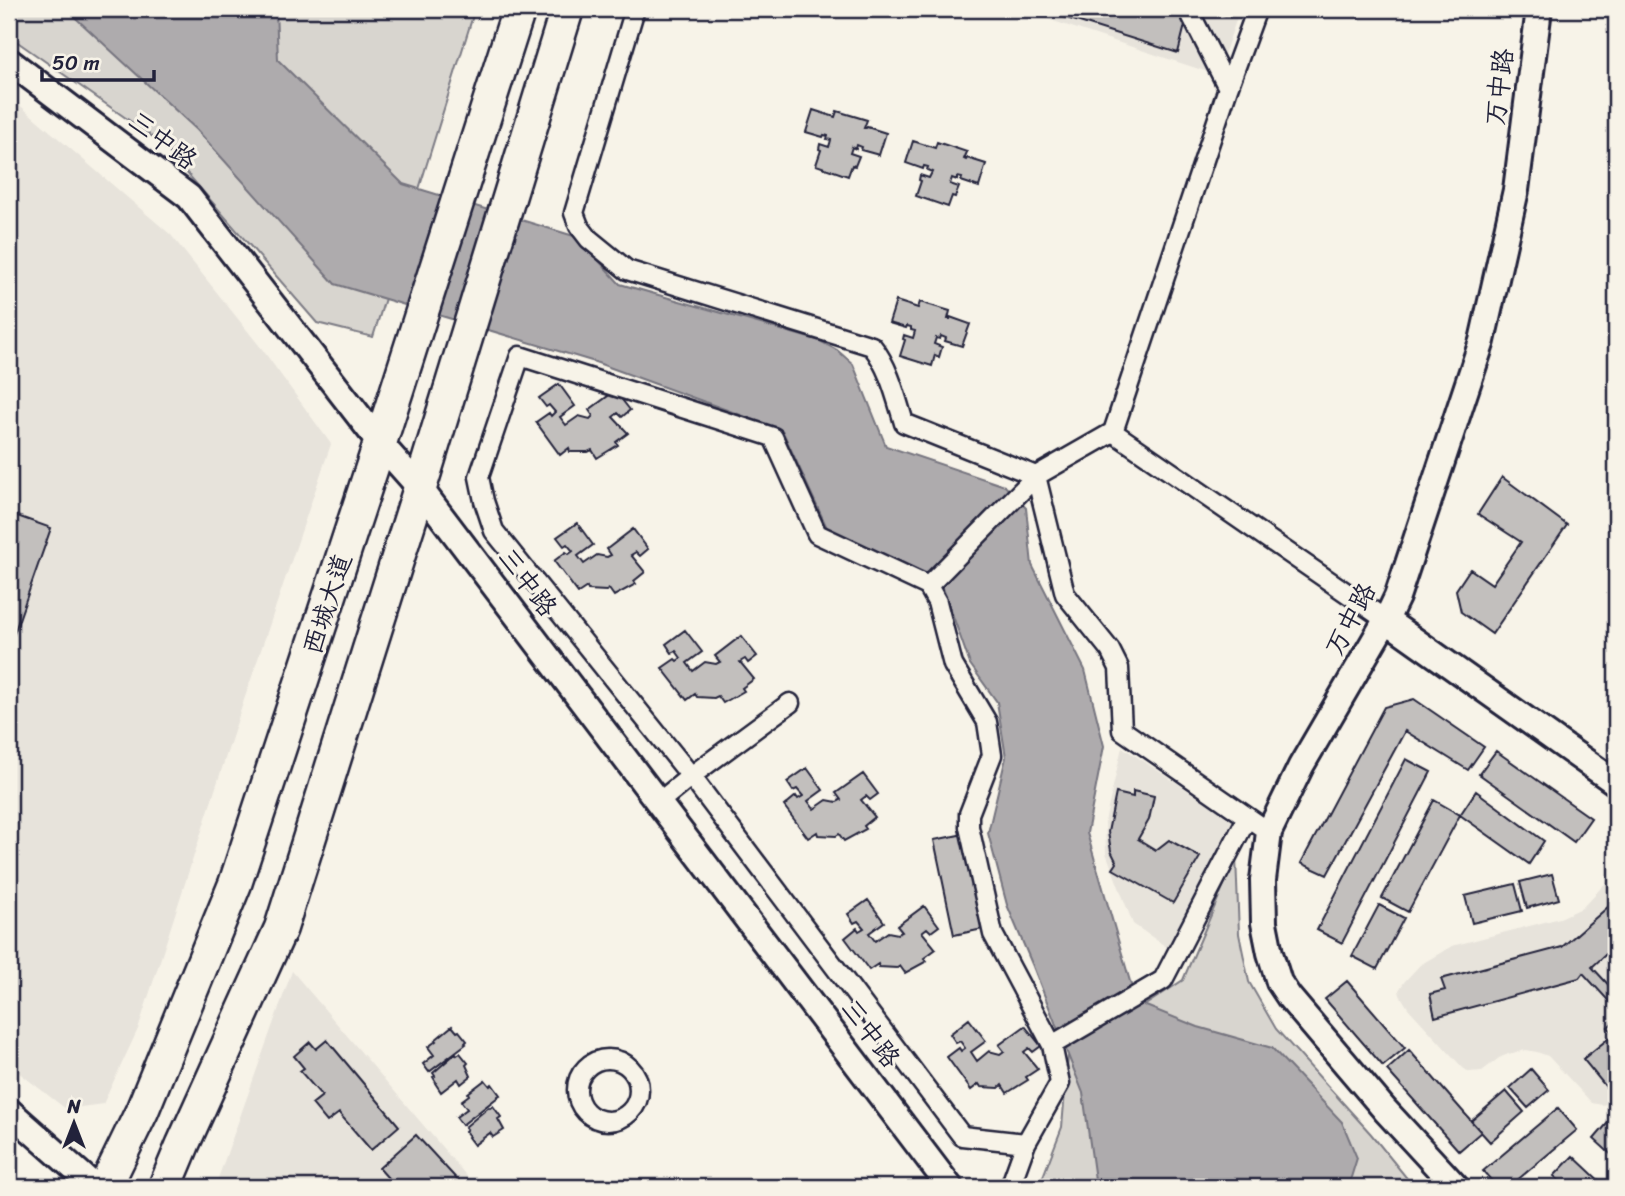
<svg xmlns="http://www.w3.org/2000/svg" width="1625" height="1196" viewBox="0 0 1625 1196" font-family="Sriracha,'LXGW WenKai TC',sans-serif">
<style>
.built{fill:#e7e3db}
.green{fill:#d8d5cf;stroke:#7d7c85;stroke-width:2}
.water{fill:#aeabad;stroke:#76747f;stroke-width:2}
.building{fill:#c2bfbd;stroke:#22223b;stroke-width:2}
.lines{fill:none;stroke-linecap:round;stroke-linejoin:round}
.street-casing{stroke:#22223b;stroke-width:23}
.secondary-casing{stroke:#22223b;stroke-width:30}
.highway-casing{stroke:#22223b;stroke-width:37}
.street{stroke:#f7f3e8;stroke-width:18}
.secondary{stroke:#f7f3e8;stroke-width:24}
.highway{stroke:#f7f3e8;stroke-width:32}
.labels{text-anchor:middle;stroke-width:6;stroke-linejoin:round;paint-order:stroke}
.street-label{font-size:26px;fill:#22223b;stroke:#f7f3e8}
</style>
<rect width="100%" height="100%" fill="#f7f3e8"/>
<filter id="ink" filterUnits="userSpaceOnUse"><feTurbulence type="fractalNoise" baseFrequency=".0143" numOctaves="2"/><feDisplacementMap in="SourceGraphic" scale="14" xChannelSelector="R" yChannelSelector="G"/><feConvolveMatrix kernelMatrix="1 2 1 2 8 2 1 2 1" color-interpolation-filters="sRGB"/></filter>
<g filter="url(#ink)">
<path class="built" d="M1017,9h223l-23,66z
M9,96l162,139 91,114 69,95 -87,256 -106,329 -35,75 -37,5 -57,-44z
M1122,747l114,75 -68,126 -35,-24 -27,-71 -1,-31z
M1616,872v230l-14,3 -10,-2 -44,-47 -11,-4 -11,-2 -18,4 -9,4 -17,13 -13,1 -6,-4 -55,-60 -8,-13 -1,-5 6,-9 15,-16 32,-19 108,-28 22,-10z
M292,971l184,216h-261z"/>
<path class="green" d="M9,9h466l-102,328 -56,-14 -157,-181 -151,-106z
M1236,857l3,77 10,48 27,47 95,105 43,53h-375l23,-60 6,-71 115,-76z"/>
<path class="water" d="M66,9h210l2,51 125,124 174,53 43,47 200,57 17,9 16,14 33,82 119,40 21,22 6,57 53,105 19,76 -17,87 49,169 62,25 74,21 70,74 15,36 -9,29h-252l-13,-94 -51,-129 -25,-59 -19,-72 18,-76 -9,-55 -27,-38 -27,-76 -115,-58 -46,-100 -187,-68 -260,-78 -138,-154z"/>
<path class="building" d="M1038,9h139l8,16 -7,28z
M1209,9h22l-2,8 -21,-6z
M813,110l22,7 2,-6 30,9 -3,8h2l1,-1 19,6 -7,22 -18,-5 1,-3 -5,-2 -1,4 -4,-2 -2,6 9,3 -4,10 -3,-1 -4,11 -32,-11 5,-15 -2,-1 1,-5 9,3 2,-7 -4,-1 1,-3 -4,-1 -1,2 -17,-5z
M913,141l22,7 2,-6 30,10 -3,7 2,1 1,-2 19,6 -7,23 -18,-6 1,-3 -5,-1v3l-5,-2 -2,6 9,3 -4,10 -3,-1 -4,11 -32,-11 5,-15 -2,-1 1,-5 9,3 3,-6 -5,-2 1,-3 -4,-1 -1,3 -17,-6z
M896,301l22,7 2,-6 30,9 -2,8h2v-2l20,7 -8,22 -17,-5 1,-3 -5,-2 -1,3 -4,-1 -2,6 8,3 -3,10 -4,-2 -3,11 -32,-10 5,-16 -2,-1 1,-4 9,3 2,-7 -4,-1v-3l-4,-1 -1,2 -17,-5z
M559,384l16,22 -15,11 6,8 13,-9 11,3 3,-3 -4,-6 26,-19 15,19 -8,7 -4,-4 -5,4 15,16 -12,9 2,3 -21,13 -5,-8 -4,2h-18l-1,-4 -9,7 -24,-33 13,-9 2,3 4,-4 -6,-7 -3,2 -7,-9z
M1502,477l65,48 -75,109 -31,-22 -5,-22 14,-21 22,15 29,-42 -43,-28z
M9,513l42,15 -42,120z
M577,523l16,22 -15,11 6,8 13,-9 10,2 4,-2 -4,-6 26,-20 15,20 -8,7 -4,-4 -5,3 14,17 -11,9 2,3 -22,12 -5,-7 -3,2 -18,-1 -1,-3 -9,6 -24,-32 12,-9 3,2 4,-3 -6,-7 -3,2 -7,-9z
M685,630l17,22 -15,11 6,8 12,-9 11,2 4,-2 -5,-6 26,-20 16,20 -9,7 -3,-4 -5,3 14,17 -12,9 2,3 -21,12 -5,-7 -4,2 -17,-1 -2,-3 -8,6 -25,-32 13,-9 2,2 4,-3 -5,-7 -4,2 -6,-9z
M1414,699l70,48 -16,23 -63,-39 -78,144 -26,-12 83,-156z
M1496,751l95,67 -17,24 -95,-68z
M1406,759l25,13 -89,171 -25,-13z
M807,768l16,22 -15,11 6,8 13,-9 10,2 4,-2 -5,-7 27,-19 15,20 -8,6 -4,-4 -5,4 14,17 -11,9 2,3 -22,12 -5,-7 -3,2 -18,-1 -1,-3 -9,6 -24,-32 12,-10 2,3 5,-3 -6,-7 -4,2 -6,-9z
M1133,791l21,5 -5,24 -11,19 18,11 13,-10 31,17 -27,46 -60,-34 4,-6 -6,-12 -3,-19 8,-39 17,4z
M1476,791l68,50 -15,23 -69,-49z
M1434,800l26,15 -52,97 -26,-14z
M964,834l19,95 -29,6 -20,-95z
M1552,874l7,25 -32,9 -7,-26z
M1515,884l7,27 -50,12 -7,-27z
M868,900l16,22 -15,11 6,8 13,-9 10,2 4,-2 -5,-6 27,-20 15,20 -8,6 -4,-4 -5,4 14,17 -12,9 3,3 -22,12 -5,-7 -3,2 -18,-1 -1,-3 -9,6 -24,-32 12,-10 2,3 5,-3 -6,-7 -4,2 -6,-9z
M1616,900v45l-24,22 24,26v16l-33,-36 -4,5 -144,39 -5,-23 15,-4 -4,-11 121,-32z
M1379,905l25,13 -27,51 -25,-13z
M1347,981l58,67 -22,18 -58,-67z
M969,1019l17,22 -15,11 6,9 12,-10 11,3 4,-3 -5,-6 26,-19 16,20 -8,6 -4,-4 -5,4 14,17 -12,8 2,3 -21,13 -5,-8 -3,3 -18,-1 -2,-3 -8,6 -24,-33 12,-9 2,3 4,-3 -5,-7 -4,2 -6,-9z
M1616,1019v59l-10,9 -23,-28 31,-25 -6,-7z
M452,1026l5,6 2,-1 8,10 -2,2 1,1 -37,28 -6,-8 11,-9 -6,-8 8,-6 -1,-1z
M327,1040l72,86 -28,24 -32,-37 -12,9 -15,-18 10,-8 -22,-25 4,-3 -10,-12 16,-14 6,7z
M1409,1050l72,82 -22,19 -72,-81z
M456,1053l1,2 3,-2 8,10 -2,2 5,11 -10,8 -3,-5 -17,13 -6,-9 1,-1 -3,-5 2,-1 -2,-3z
M1531,1069l18,21 -21,18 -18,-20z
M485,1080l5,6 2,-2 8,11 -2,1v1l-36,28 -6,-8 11,-8 -6,-8 8,-6 -1,-2z
M1506,1091l18,21 -34,30 -19,-21z
M493,1106l8,11 -3,2 6,11 -11,7 -3,-4 -16,12 -6,-8 1,-1 -4,-5 2,-2 -2,-2 24,-20 1,1z
M1558,1108l19,22 -68,57h-12l-14,-16z
M1612,1118l4,4v37l-22,-20z
M416,1135l48,52h-68l-17,-19z
M1573,1156l33,31h-40l-12,-11z"/>
<g class="lines">
<defs>
<path id="street" d="M635,9l-61,204 5,13 10,13 38,31 245,76c17,21 24,51 32,77l132,53 77,-44
M1188,9l40,79
M1257,9l-29,79 -115,344 273,188
M520,356l253,81 44,97 111,52 9,16 16,63 34,57 5,33 -23,59v13l24,107 59,111 8,38 -34,60 -64,-7 -271,-360 -197,-245 -10,-30 -5,-24z
M1036,476l29,118 45,56 9,18 3,62 147,102
M928,586l108,-110
M659,802l32,-26 99,-73
M1052,1045l111,-65 84,-162
M577 1090a31 31 0 1 1 62 0a31 31 0 1 1-62 0Z
M1010,1187l16,-44"/>
<path id="secondary" d="M9,61l180,136 191,246 40,45 530,699
M1386,620l230,163
M9,1111l86,76
M1456,1187l-71,-77 -96,-113 -10,-15 -9,-29 -6,-30 -1,-43 6,-48 32,-66 85,-146 11,-23 85,-256 34,-151 23,-181"/>
<path id="highway" d="M105,1187l37,-76 93,-227 145,-441 139,-434
M165,1187l18,-43 98,-216 139,-440 147,-479"/>
</defs>
<use href="#street" class="street-casing"/>
<use href="#secondary" class="secondary-casing"/>
<use href="#highway" class="highway-casing"/>
<use href="#street" class="street"/>
<use href="#secondary" class="secondary"/>
<use href="#highway" class="highway"/>
</g>
</g>
<g class="labels">
<g class="street-label">
<text transform="translate(1499 87) rotate(-83)" y="9">万中路</text>
<text transform="translate(163 140) rotate(37)" y="9">三中路</text>
<text transform="translate(528 582) rotate(53)" y="9">三中路</text>
<text transform="translate(327 604) rotate(-72)" y="9">西城大道</text>
<text transform="translate(1350 619) rotate(-62)" y="9">万中路</text>
<text transform="translate(871 1033) rotate(53)" y="9">三中路</text>
</g>
</g>
<rect width="1625" height="1196" fill="none" stroke="#f7f3e8" stroke-width="35"/>
<rect x="18" y="18" width="1590" height="1161" fill="none" stroke="#22223b" stroke-width="2.5" filter="url(#ink)"/>
<g transform="translate(74 1123)" stroke="#f7f3e8" stroke-width="5" paint-order="stroke">
<path d="M0-5L12 26L0 18L-12 26Z" fill="#22223b"/>
<text y="-10" font-size="19" font-weight="bold" text-anchor="middle" fill="#22223b">N</text>
</g>
<path d="M42 70v10h112v-10" fill="none" stroke="#22223b" stroke-width="3.5"/>
<text x="52" y="70" font-size="21" fill="#22223b" stroke="#f7f3e8" stroke-width="5" paint-order="stroke">50 m</text>
</svg>
